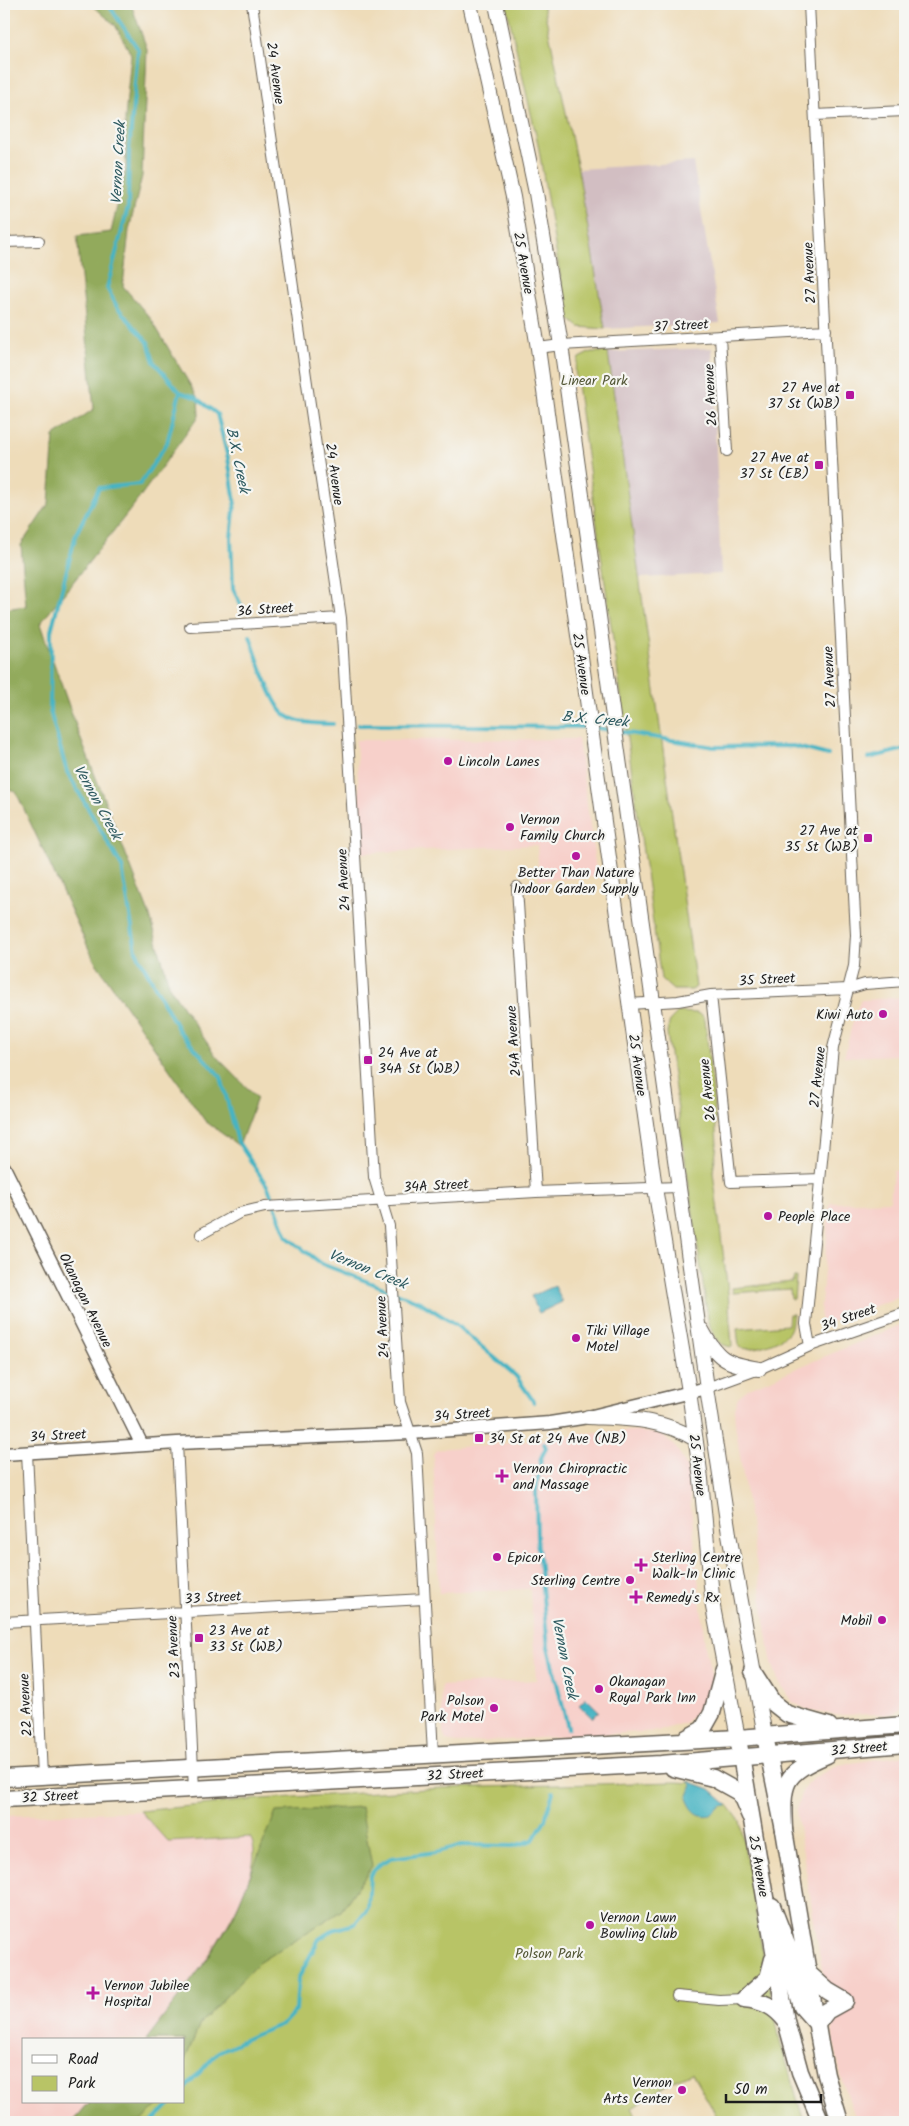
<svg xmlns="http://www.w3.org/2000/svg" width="909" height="2126" viewBox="0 0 909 2126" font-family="Kalam,sans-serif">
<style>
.built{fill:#f7d0ca}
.industrial{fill:#d2bec2}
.green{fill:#b8c466;stroke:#6a7041}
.forest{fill:#92aa5b;stroke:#57633c}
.water{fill:#47b4c3;stroke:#326870}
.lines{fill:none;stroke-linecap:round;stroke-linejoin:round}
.stream{stroke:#47b4c3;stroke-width:4}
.minor-casing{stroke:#665f53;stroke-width:12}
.tertiary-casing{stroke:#665f53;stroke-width:15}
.secondary-casing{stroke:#665f53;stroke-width:16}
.primary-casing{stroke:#665f53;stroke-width:19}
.trunk-casing{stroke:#665f53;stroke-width:19}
.minor{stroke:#fff;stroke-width:10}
.tertiary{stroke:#fff;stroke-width:12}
.secondary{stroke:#fff;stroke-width:14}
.primary{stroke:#fff;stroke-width:16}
.trunk{stroke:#fff;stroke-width:16}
.poi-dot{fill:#b5179e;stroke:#f6f6f2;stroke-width:2}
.labels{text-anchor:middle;stroke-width:4.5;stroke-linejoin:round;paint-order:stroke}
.street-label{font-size:14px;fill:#1c1c1c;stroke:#f6f6f2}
.park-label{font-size:14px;fill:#535736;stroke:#f6f6f2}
.poi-label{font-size:14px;fill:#1c1c1c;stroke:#f6f6f2;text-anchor:start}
.water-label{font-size:15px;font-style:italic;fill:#2d595f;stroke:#f6f6f2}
</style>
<rect width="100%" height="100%" fill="#f6f6f2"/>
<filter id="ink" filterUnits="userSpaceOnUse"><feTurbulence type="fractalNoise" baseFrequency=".02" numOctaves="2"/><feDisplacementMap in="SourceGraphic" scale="10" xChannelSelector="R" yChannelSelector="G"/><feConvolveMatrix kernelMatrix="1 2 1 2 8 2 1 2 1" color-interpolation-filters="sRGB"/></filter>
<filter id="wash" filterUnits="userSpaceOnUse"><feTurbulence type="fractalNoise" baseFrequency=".0096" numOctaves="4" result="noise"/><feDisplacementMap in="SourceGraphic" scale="20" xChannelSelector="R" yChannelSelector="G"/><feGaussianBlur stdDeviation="1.12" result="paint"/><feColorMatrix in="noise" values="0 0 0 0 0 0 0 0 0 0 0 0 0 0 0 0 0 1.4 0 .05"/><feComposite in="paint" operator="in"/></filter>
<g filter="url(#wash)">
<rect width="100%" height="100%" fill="#eedcb9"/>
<path class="built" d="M578,739l19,138 -58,3 -2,-35 -175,8 -6,-113z
M905,997l-5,58 -56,2 11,-44 6,-13z
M905,1170v125l-77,28h-7l-1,-6 10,-114 60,-2 3,-30z
M905,1323v328l-5,58 -8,5h-11l-44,1 -27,-4 -18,-9 -14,-22 -7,-20 -36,-237 -1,-15 4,-11 11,-9z
M633,1431l29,3 15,15 10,19 18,178 9,41 -11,19 -17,16 -27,9 -201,12 -12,-2 -3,-9 -2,-46 95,-6 -6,-91 -91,4 -6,-139 4,-4 11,-2 65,-5 85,-11z
M905,1755v367h-48l-16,-45 -8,-40 -37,-227 5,-16 6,-10 10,-8 21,-11z
M140,1811l28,31 82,-5 5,8 -4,30 -18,43 -27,43 -60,79h-122v62h66l-18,20h-68v-306z"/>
<path class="industrial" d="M693,162l27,161 -115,6 -27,-160z
M712,348l9,226 -81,4 -32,-226z"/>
<path class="green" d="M506,4h37l35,165 27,160 -26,-2 -12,-10 -29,-173z
M591,352h17l88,635 -4,3h-19l-12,-11 -86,-609 4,-12z
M678,1012l19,1 5,2 3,5 8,73 4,51 -4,28 15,120 4,55c-16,-2 -20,-13 -24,-28l-41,-286 3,-13z
M794,1277h2l-2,22h-3l-1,-10 -57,4 -1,-5 60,-6z
M789,1314h4c-1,6 -1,14 -5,19 -8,9 -39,20 -49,14l-2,-18 51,-4z
M676,1782l17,1 35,22 12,16 25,145 15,75 24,81h-84l-28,-49 -23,10 -37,25 8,14h-568l18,-20h94v-62h-38c28,-32 129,-163 104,-203l-82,5 -28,-31 121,-12 182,-11z"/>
<path class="forest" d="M91,4h40l16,45 -5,127 -13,54 -6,56 28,33 47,79 1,18 -65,89 -94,119 40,113 70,179 20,72 46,68 41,42 -18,48 -34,-25 -111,-161 -78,-168 -12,-3v-180l22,-3 -5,-61 28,-42 5,-67 40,-27 -17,-173 34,-4 15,-63 -1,-50 6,-65 -16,-29z
M361,1807l11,59 -31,45 -83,52 -57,59 -17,40v-22h-38l60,-79 27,-43 43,-106z
M90,2102h71l-21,20h-68z"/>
<path class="water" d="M555,1286l7,16 -23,11 -8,-17z
M586,1698l13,13 -7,7 -13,-13z
M688,1781l22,8 18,16 -7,1 -10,9c-14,3 -20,-6 -24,-17l5,-13z"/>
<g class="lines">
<path class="stream" d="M108,4l30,45 -9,102 -1,56 -21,81 10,19 31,35 6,20 26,30
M180,392l-13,51 -27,41 -41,4 -23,46 -25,97 -1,80 17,61 55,95 14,84 43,80 42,46 17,65 30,45 19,50 35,27 98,38 36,23 60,51 18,26
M180,392l15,5 22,17 11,44 7,44 -4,36 2,51 11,22
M250,636c6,18 22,71 37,80 10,7 34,8 46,8
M358,725l233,2 123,20 79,-1 35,9
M869,758l36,-9
M544,1443l2,5 -5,10 -5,33 1,48 11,108 20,81
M184,2090l34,-38 37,-17 28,-11 13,-14 2,-31 21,-40 14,-9 22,-6 13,-16 2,-33 9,-10 12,-7 46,-6 25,-7 52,1 19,-6 12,-20 8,-28
M152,2122l20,-20"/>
</g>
</g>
<g filter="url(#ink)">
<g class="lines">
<defs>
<path id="minor" d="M252,4l89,614 33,559 15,49 11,176 17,51 16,301
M809,4l47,931 -2,31 -21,82 -27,276 4,22
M815,115l90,-4
M4,242l35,-1
M720,337l7,114
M538,348l23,-3 265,-15
M190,627l151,-9
M517,887l19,305
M711,995l20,187 89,-3
M629,1004l49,-3 33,-6 137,-6 17,-5 40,-3
M201,1234l38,-21 26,-6 271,-15 142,-5
M707,1388l52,-19 51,-23 95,-33
M177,1443l17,346
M27,1452l15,324
M4,1622l420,-23
M677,1996l42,4 25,-1"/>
<path id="tertiary" d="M4,1167l138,278
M4,1454l173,-11 233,-10 140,-10 38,-6 119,-29"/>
<path id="secondary" d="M470,4l43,193 25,151 117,840 34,203 12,88 12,128 25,131
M496,4l40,189 25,152 146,1043 22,146 36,202
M702,1330c16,30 23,33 57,39
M588,1417c39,2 73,1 107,22"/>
<path id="primary" d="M765,1736l19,94 36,214 6,31 14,47
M738,1738l48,283 14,51 21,50
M772,1906l17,44 8,40 5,17 15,17 10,-13 18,-10 -17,-10 -20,-18
M744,1999l24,-21 5,-19
M744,1999c19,2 30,7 42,22"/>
<path id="trunk" d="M753,1672l20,31 14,11 42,12
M685,1739l18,-10 9,-16 12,-44
M673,1768l40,10 27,15 10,23
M4,1778l734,-40 167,-13
M4,1799l657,-35 244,-20
M784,1830c-2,-48 -2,-56 43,-75"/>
</defs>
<use href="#minor" class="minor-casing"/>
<use href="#tertiary" class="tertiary-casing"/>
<use href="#secondary" class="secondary-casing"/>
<use href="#primary" class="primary-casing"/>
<use href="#trunk" class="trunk-casing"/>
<use href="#minor" class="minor"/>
<use href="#tertiary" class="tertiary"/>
<use href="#secondary" class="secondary"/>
<use href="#primary" class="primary"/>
<use href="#trunk" class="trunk"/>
</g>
</g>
<g class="poi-dot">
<rect x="845" y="390" width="10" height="10" rx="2.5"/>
<rect x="814" y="460" width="10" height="10" rx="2.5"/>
<circle cx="448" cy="761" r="5"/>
<circle cx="510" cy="827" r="5"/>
<rect x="863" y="833" width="10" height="10" rx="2.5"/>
<circle cx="576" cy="856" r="5"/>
<circle cx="883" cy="1014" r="5"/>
<rect x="363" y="1055" width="10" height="10" rx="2.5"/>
<circle cx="768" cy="1216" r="5"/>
<circle cx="576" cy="1338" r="5"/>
<rect x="474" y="1433" width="10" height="10" rx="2.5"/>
<path d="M499.5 1468.5h5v5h5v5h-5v5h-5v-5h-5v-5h5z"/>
<circle cx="497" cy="1557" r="5"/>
<path d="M638.5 1557.5h5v5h5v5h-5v5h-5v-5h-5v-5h5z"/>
<circle cx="630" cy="1580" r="5"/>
<path d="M633.5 1589.5h5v5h5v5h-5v5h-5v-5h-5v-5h5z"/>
<circle cx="882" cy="1620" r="5"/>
<rect x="194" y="1633" width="10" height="10" rx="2.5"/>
<circle cx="599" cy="1689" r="5"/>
<circle cx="494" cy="1708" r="5"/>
<circle cx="590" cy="1925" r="5"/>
<path d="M90.5 1985.5h5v5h5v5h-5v5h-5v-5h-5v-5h5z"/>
<circle cx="682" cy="2090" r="5"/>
</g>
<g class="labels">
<g class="street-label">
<text transform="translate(276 73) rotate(82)" y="5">24 Avenue</text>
<text transform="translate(524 263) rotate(80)" y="5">25 Avenue</text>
<text transform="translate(809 273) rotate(-93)" y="5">27 Avenue</text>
<text transform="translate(681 325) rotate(-3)" y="5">37 Street</text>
<text transform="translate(710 395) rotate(-93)" y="5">26 Avenue</text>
<text transform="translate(335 474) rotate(82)" y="5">24 Avenue</text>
<text transform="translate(265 609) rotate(-4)" y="5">36 Street</text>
<text transform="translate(582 664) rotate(82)" y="5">25 Avenue</text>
<text transform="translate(829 677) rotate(-93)" y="5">27 Avenue</text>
<text transform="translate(343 880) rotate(-93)" y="5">24 Avenue</text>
<text transform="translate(767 979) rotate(-3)" y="5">35 Street</text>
<text transform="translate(513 1041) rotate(-94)" y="5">24A Avenue</text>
<text transform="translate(638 1065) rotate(82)" y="5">25 Avenue</text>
<text transform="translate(817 1077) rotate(-84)" y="5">27 Avenue</text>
<text transform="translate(707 1090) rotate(-96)" y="5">26 Avenue</text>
<text transform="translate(436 1185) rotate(-3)" y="5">34A Street</text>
<text transform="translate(86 1300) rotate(64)" y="5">Okanagan Avenue</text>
<text transform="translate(848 1317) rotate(-19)" y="5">34 Street</text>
<text transform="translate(382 1327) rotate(-93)" y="5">24 Avenue</text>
<text transform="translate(462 1414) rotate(-4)" y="5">34 Street</text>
<text transform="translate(58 1435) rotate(-3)" y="5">34 Street</text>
<text transform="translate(698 1465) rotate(83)" y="5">25 Avenue</text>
<text transform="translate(213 1597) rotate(-3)" y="5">33 Street</text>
<text transform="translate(173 1647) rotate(-93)" y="5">23 Avenue</text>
<text transform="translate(25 1705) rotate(-93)" y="5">22 Avenue</text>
<text transform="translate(859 1748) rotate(-5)" y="5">32 Street</text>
<text transform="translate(455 1774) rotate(-3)" y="5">32 Street</text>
<text transform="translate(50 1796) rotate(-3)" y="5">32 Street</text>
<text transform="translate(759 1866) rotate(80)" y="5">25 Avenue</text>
</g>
<g class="park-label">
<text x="594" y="385">Linear Park</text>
<text x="549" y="1958">Polson Park</text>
</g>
<g class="poi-label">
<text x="840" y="392" text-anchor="end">27 Ave at<tspan x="840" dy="16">37 St (WB)</tspan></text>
<text x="809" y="462" text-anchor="end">27 Ave at<tspan x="809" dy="16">37 St (EB)</tspan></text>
<text x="458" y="766">Lincoln Lanes</text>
<text x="520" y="824">Vernon<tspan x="520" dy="16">Family Church</tspan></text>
<text x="858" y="835" text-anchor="end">27 Ave at<tspan x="858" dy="16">35 St (WB)</tspan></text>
<text x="576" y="877" text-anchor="middle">Better Than Nature<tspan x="576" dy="16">Indoor Garden Supply</tspan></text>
<text x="873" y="1019" text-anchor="end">Kiwi Auto</text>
<text x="378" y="1057">24 Ave at<tspan x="378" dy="16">34A St (WB)</tspan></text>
<text x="778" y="1221">People Place</text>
<text x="586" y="1335">Tiki Village<tspan x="586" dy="16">Motel</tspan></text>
<text x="489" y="1443">34 St at 24 Ave (NB)</text>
<text x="513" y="1473">Vernon Chiropractic<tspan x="513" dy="16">and Massage</tspan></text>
<text x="507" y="1562">Epicor</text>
<text x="652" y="1562">Sterling Centre<tspan x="652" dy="16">Walk-In Clinic</tspan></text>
<text x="620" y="1585" text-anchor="end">Sterling Centre</text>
<text x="646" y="1602">Remedy's Rx</text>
<text x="872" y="1625" text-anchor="end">Mobil</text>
<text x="209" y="1635">23 Ave at<tspan x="209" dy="16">33 St (WB)</tspan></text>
<text x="609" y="1686">Okanagan<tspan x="609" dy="16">Royal Park Inn</tspan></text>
<text x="484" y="1705" text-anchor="end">Polson<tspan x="484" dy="16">Park Motel</tspan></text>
<text x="600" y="1922">Vernon Lawn<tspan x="600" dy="16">Bowling Club</tspan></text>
<text x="104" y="1990">Vernon Jubilee<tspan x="104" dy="16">Hospital</tspan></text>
<text x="672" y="2087" text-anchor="end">Vernon<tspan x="672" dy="16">Arts Center</tspan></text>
</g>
<g class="water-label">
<text transform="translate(118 163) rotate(-87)" y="5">Vernon Creek</text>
<text transform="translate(238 460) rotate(78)" y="5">B.X. Creek</text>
<text transform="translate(595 719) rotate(5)" y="5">B.X. Creek</text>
<text transform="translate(98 802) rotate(61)" y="5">Vernon Creek</text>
<text transform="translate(368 1269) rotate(22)" y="5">Vernon Creek</text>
<text transform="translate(565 1658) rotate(79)" y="5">Vernon Creek</text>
</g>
</g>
<rect width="909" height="2126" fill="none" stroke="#f6f6f2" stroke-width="20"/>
<rect x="22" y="2038" width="162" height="65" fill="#f6f6f2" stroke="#9f9f9c"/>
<rect x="32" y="2055" width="25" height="8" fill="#ffffff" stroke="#9f9f9c"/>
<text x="68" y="2064" font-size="15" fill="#1c1c1c">Road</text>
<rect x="32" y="2076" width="25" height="15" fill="#b8c466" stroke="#9f9f9c"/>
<text x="68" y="2088" font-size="15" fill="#1c1c1c">Park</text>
<path d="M726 2094v8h95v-8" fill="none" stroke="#1c1c1c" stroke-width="2.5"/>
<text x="734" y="2094" font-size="15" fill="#1c1c1c" stroke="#f6f6f2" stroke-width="4" paint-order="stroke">50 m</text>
</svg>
